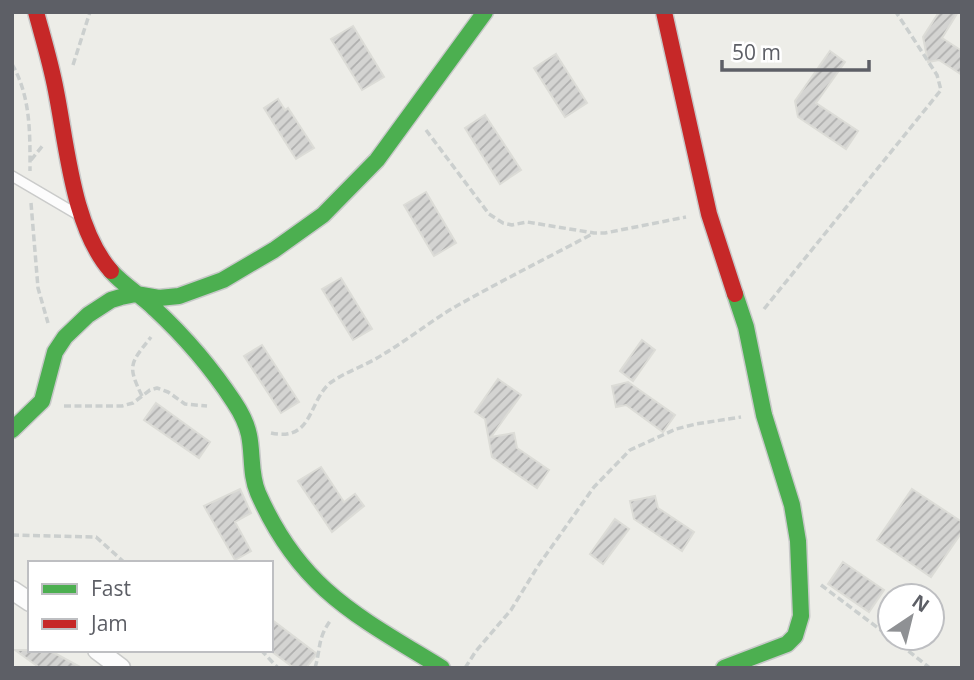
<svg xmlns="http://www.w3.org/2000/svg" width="974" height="680" viewBox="0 0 974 680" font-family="'Open Sans',sans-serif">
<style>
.building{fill:url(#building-hatch);stroke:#dcdcd7;stroke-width:2}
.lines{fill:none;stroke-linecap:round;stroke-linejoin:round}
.lane-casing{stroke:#cacbca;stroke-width:12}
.street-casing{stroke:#cacbca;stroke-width:21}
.fast-casing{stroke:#c8c9c9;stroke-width:19}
.jam-casing{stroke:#c8c9c9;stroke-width:19}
.path{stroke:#cbcfce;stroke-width:3.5;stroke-dasharray:7 3.5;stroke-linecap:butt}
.lane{stroke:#fcfcfc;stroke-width:9}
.street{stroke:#fcfcfc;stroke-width:18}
.fast{stroke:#4caf50;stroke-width:16}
.jam{stroke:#c62828;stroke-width:16}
</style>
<defs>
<pattern id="building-hatch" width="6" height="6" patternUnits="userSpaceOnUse" patternTransform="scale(1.75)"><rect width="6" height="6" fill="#d4d4d2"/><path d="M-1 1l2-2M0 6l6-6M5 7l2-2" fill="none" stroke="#afafae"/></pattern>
</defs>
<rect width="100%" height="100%" fill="#edede8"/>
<path class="building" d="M939,12h19l-16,26 20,13v24l-23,-15 -11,2 -5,-25z
M353,26l31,51 -22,13 -31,-51z
M830,51l15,11 -29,41 42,28 -12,18 -48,-32 -3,-16z
M556,54l31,49 -22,14 -31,-49z
M278,99l7,11 3,-2 26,40 -18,11 -32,-51z
M485,115l36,55 -21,14 -35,-56z
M426,192l30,51 -22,13 -30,-51z
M341,278l31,51 -19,11 -31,-51z
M642,340l13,10 -22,31 -13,-10z
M262,345l37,57 -18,11 -37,-57z
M498,379l23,16 -30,42 23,-4 3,15 32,22 -12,18 -45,-31 -7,-38 -10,-7z
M628,382l47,33 -12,17 -37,-27 -10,2 -4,-21z
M156,403l54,39 -11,16 -55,-38z
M321,467l23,35 11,-8 9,12 -32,26 -34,-51z
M240,489l11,24 -16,9 16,29 -16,9 -31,-54z
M912,489l50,33v10l-31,45 -54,-37z
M655,496l3,12 36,24 -12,19 -48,-32 -4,-18z
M615,519l14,10 -26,35 -13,-10z
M843,562l41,28 -15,22 -41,-28z
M271,619l46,35 -11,14h-12l-23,-17z
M15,650h34l33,18h-42z"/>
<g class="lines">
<defs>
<path id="lane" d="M12,176l63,37"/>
<path id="street" d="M12,590l18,12
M97,650l24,18"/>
<path id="fast" d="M111,271c13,15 30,24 44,38 28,26 58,61 79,93 6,9 13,23 15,33 4,19 1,40 9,58 42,96 99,123 184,175
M12,430l30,-29 13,-49 10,-15 23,-22 23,-15 10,-3 15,-3 23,4 20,-2 44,-16 51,-30 49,-35 54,-55 108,-148
M724,668l63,-24 8,-8 6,-20 -3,-75 -6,-36 -28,-90 -18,-88 -11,-33"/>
<path id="jam" d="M36,12c7,26 15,52 20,79 11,55 17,137 55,180
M664,12l45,202 26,80"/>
</defs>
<use href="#lane" class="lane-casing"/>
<use href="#street" class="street-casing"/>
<use href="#fast" class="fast-casing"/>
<use href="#jam" class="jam-casing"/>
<path class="path" d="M12,64c19,33 18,70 18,107
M73,65l17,-53
M426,130l63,84 14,9 9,2 15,-3 67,11h11l81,-16
M31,160l13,-16
M31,203l7,85 10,35
M764,309l177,-219 -4,-15 -41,-63
M142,396c-15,-31 -12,-32 9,-59
M64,406h58l11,-3 17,-13 7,-2 11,4 17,12 22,2
M271,433c42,9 37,-31 59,-50 13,-10 37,-18 52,-28 24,-14 46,-32 71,-47 46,-26 94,-50 141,-75
M12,535l84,2 29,26
M821,585l69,52
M892,638l38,30
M261,650l17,18
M315,668c6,-20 2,-28 15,-47
M465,668l11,-17 35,-41 27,-44 56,-79 36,-37 46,-21 20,-5 45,-7"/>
<use href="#lane" class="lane"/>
<use href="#street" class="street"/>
<use href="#fast" class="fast"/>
<use href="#jam" class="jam"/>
</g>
<rect width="974" height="680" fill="none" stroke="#5d5f66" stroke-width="28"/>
<rect x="28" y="561" width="245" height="91" fill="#ffffff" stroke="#bebfc2" stroke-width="2"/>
<rect x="42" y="584" width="35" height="10" fill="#4caf50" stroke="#bebfc2" stroke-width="2"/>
<text x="91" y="596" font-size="21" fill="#5d5f66">Fast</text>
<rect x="42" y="619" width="35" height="10" fill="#c62828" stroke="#bebfc2" stroke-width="2"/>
<text x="91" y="631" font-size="21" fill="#5d5f66">Jam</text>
<g transform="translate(911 617) rotate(35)"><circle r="33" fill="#ffffff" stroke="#bebfc2" stroke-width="2"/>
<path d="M0-5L12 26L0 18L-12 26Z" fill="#8f9194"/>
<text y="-10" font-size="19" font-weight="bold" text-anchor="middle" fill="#5d5f66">N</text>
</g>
<path d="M722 60v10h147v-10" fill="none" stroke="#5d5f66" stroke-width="3.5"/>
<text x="732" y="60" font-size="21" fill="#5d5f66" stroke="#ffffff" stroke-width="5" paint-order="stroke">50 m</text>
</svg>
